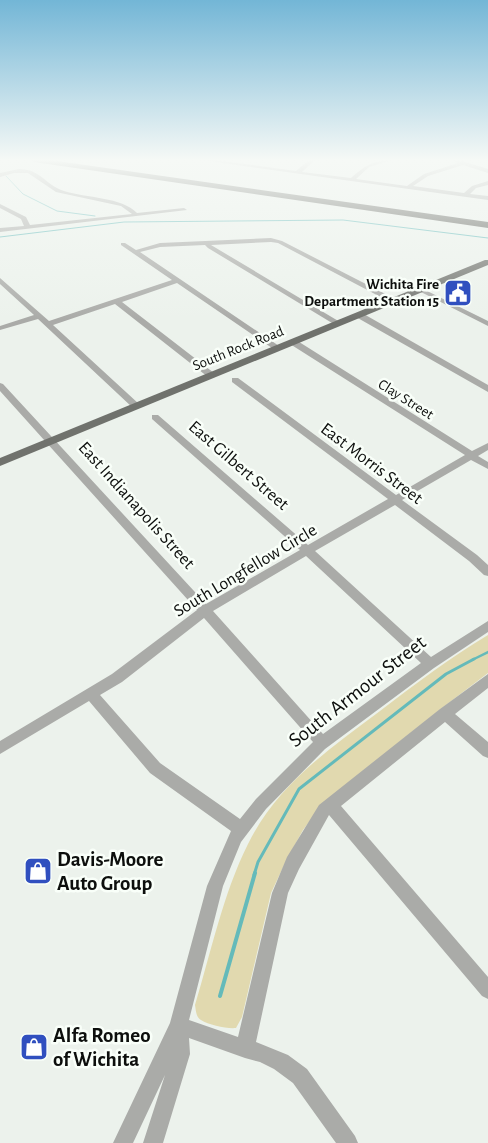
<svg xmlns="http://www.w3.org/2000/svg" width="488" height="1143" viewBox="0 0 488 1143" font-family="'Alegreya Sans',sans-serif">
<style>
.green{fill:#e1d9af}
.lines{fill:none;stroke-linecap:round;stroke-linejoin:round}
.stream-far3{stroke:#64baba;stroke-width:1}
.stream-far2{stroke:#64baba;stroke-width:2.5}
.stream-far1{stroke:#64baba;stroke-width:3}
.stream{stroke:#64baba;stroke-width:4}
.minor{fill:#aaaba8;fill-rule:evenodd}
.major{fill:#70726d;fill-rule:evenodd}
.highway{fill:#5c5e58;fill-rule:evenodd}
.labels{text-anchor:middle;stroke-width:5;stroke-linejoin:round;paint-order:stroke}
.far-poi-label{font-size:15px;font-weight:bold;fill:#0d0f0d;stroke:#f9fff9;text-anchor:end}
.far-street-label{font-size:15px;fill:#0d0f0d;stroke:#f9fff9}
.street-label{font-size:18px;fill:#0d0f0d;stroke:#f9fff9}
.near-street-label{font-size:21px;fill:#0d0f0d;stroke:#f9fff9}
.near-poi-label{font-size:21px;font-weight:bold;fill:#0d0f0d;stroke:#f9fff9;text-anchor:start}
</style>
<rect width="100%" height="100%" fill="#ecf2ec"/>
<path class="green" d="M488,635v38l-46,35 -104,83 -20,19 -15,20 -17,31 -15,32 -29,124 -6,11c-9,1 -27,-3 -35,-8 -5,-3 -5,-9 -6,-15 16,-53 28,-111 53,-161 29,-59 81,-95 132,-133 35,-27 70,-53 108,-76z"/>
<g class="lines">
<path class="stream-far3" d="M6,176l17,18 34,17 38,5
M0,237l124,-15 219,-2 145,18"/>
<path class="stream-far2" d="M472,660l16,-8"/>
<path class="stream-far1" d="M254,875l4,-13 41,-73 147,-115 28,-15"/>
<path class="stream" d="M220,996l35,-123"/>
<path class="minor" d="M201,160h15l80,11 13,-11h6l-13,12 49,6c13,-12 23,-18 41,-18l-23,7 -13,12 51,7 17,-12 34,-11 -4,-2 5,-1 29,9v4l-25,-8 -35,11 -15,10 51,7 8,-7 16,-5v4l-12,3 -6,6 18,2v4z
M19,169c22,0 26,16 45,22 22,7 58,6 73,22l47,-5 3,2 -187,22v-4l24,-2 -3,-7 -21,-11v-4l26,13 4,8 102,-11 -11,-8 -65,-14 -28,-19h-14l-14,4v-4z
M271,238l11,3 117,60 -7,2 -114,-60 -7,-1 -60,3 129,77v4h-3l-129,-78 -3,-3 -45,2 -20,5 142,96 -7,2 -98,-67 -55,19 92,71v4h-6l-93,-73 -62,21 86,79 1,2 -4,3 -3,-1 -95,-89 -38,11v-4l34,-11 -34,-31v-6l49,43 123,-41 -51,-35v-2h4l11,7 24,-7z
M419,287l69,34v5l-71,-36 -1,-1z
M356,313h6l126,72v7l-132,-75z
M290,340h6l176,111 16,-8v7l-10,6 10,6v7l-17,-9 -69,40 75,55 11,10v11l-4,-1 -15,-14 -74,-56 -80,46 116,106 57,-36v11l-54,36 -109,81 -59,60 -25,33 -18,44 -34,134 49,17 34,-144 15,-36 32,-52 121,-96 48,-35v14l-33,26 33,28v16l-5,-2 -38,-34 -104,84 147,171v22l-6,-3 -153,-181 -30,54 -11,24 -32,149 32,13 19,14 48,67 3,7h-22l-43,-60 -19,-14 -14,-7 -15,-4 -56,-20 1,16 -27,89h-20l22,-68 -32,68h-20l57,-120 37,-137 24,-55 -81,-58 -61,-72 -89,53v-13l112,-67 85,-64 -197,-219v-8l3,1 203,220 94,-54 -148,-131v-4h6l150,130 80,-46 -156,-117v-4h6l158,117 69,-40 -175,-111zM306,556l115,107 -98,71 -110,-123zM204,618l109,124 -57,57 -16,20 -80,-56 -60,-68 22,-13z"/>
<path class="major" d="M485,260h3v5l-488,201v-8z"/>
<path class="highway" d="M30,160h20l438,62v6l-454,-66z"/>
</g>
<linearGradient id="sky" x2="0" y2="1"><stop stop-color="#73b6d6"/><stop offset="0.5" stop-color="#f6f9f6"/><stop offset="1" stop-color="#f6f9f6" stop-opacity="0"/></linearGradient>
<rect width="488" height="320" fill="url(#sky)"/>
<defs>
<symbol id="civic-square" viewBox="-11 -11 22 22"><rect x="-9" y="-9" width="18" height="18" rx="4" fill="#304fbf" stroke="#f9fff9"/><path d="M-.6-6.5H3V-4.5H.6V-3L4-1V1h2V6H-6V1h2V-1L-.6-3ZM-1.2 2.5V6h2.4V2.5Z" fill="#fff"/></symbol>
<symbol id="shop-square" viewBox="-11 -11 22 22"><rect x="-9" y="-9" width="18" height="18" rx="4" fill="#304fbf" stroke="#f9fff9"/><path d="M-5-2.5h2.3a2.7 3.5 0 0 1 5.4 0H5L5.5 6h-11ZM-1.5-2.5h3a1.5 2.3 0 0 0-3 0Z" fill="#fff"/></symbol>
</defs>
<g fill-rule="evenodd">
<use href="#civic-square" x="442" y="277" width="32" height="32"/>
<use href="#shop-square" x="22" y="855" width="32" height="32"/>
<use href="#shop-square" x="18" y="1031" width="32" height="32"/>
</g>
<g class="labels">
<g class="far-poi-label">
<text x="439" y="289">Wichita Fire<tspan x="439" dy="17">Department Station 15</tspan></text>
</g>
<g class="far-street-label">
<text transform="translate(238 348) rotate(-22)" y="5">South Rock Road</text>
<text transform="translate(406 399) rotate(32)" y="5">Clay Street</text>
</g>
<g class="street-label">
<text transform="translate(372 463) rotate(37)" y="6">East Morris Street</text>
<text transform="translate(239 465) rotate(41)" y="6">East Gilbert Street</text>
<text transform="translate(137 505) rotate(48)" y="6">East Indianapolis Street</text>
<text transform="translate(245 570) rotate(-31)" y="6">South Longfellow Circle</text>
</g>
<g class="near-street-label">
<text transform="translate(357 691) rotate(-38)" y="7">South Armour Street</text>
</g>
<g class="near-poi-label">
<text x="57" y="866">Davis-Moore<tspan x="57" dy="24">Auto Group</tspan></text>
<text x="53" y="1042">Alfa Romeo<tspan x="53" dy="24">of Wichita</tspan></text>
</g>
</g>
</svg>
